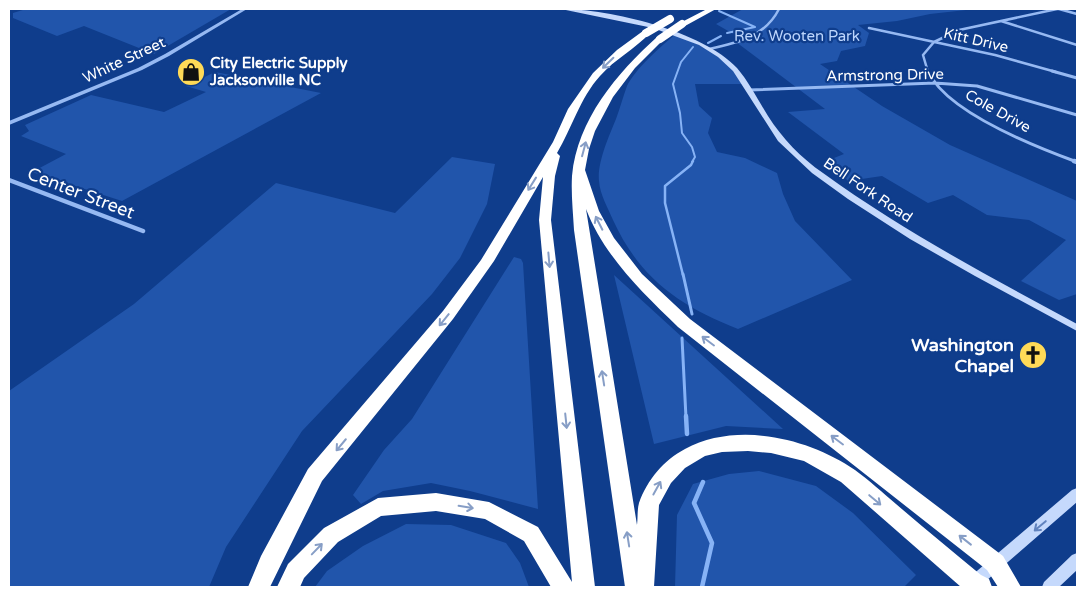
<svg xmlns="http://www.w3.org/2000/svg" width="1086" height="596" viewBox="0 0 1086 596" font-family="'Varela Round',sans-serif">
<style>
.green{fill:#2155ab}
.lines{fill:none;stroke-linecap:round;stroke-linejoin:round}
.stream-far3{stroke:#87b3f6;stroke-width:2}
.stream-far2{stroke:#87b3f6;stroke-width:2.5}
.stream-far1{stroke:#87b3f6;stroke-width:3}
.stream{stroke:#87b3f6;stroke-width:4.5}
.minor-far2{stroke:#96b9f2;stroke-width:2.5}
.minor-far1{stroke:#96b9f2;stroke-width:3}
.minor{stroke:#96b9f2;stroke-width:4.5}
.tertiary{fill:#96b9f2;fill-rule:evenodd}
.secondary{fill:#c5d9fc;fill-rule:evenodd}
.motorway{fill:#fff;fill-rule:evenodd}
.motorway-bridge{stroke:#fff;stroke-width:8}
.oneway{stroke:#879ec6}
.oneway2{stroke:#6183be}
.labels{text-anchor:middle;stroke-width:4.5;stroke-linejoin:round;paint-order:stroke}
.far-park-label{font-size:15px;fill:#bdd6fd;stroke:#0f3d8c}
.far-street-label{font-size:15px;fill:#fff;stroke:#0f3d8c}
.far-poi-label{font-size:15px;font-weight:bold;fill:#fff;stroke:#0f3d8c;text-anchor:start}
.street-label{font-size:18px;fill:#fff;stroke:#0f3d8c}
.poi-label{font-size:18px;font-weight:bold;fill:#fff;stroke:#0f3d8c;text-anchor:end}
</style>
<rect width="100%" height="100%" fill="#0f3d8c"/>
<path class="green" d="M26,9h205l-77,45 -70,-28 -27,10 -44,-18v-5z
M743,9h232l-45,5 -33,7 -39,4 11,8 -4,13 -24,5 -4,10 -17,3 62,42 68,39 127,56v93l-18,6 -38,-19 45,-41 -37,-20 -42,-5 -34,-20 -25,8 -46,-27 -34,5 -19,-21 15,-6 -56,-42 37,-3 -89,-67 8,-2 -28,-16z
M676,34c30,14 49,22 69,50h-50l4,22 13,12 -4,15 9,19 28,6 32,15 6,21 12,27 57,59 -114,49c-58,-23 -98,-50 -125,-109 -5,-12 -13,-25 -14,-39 -2,-18 10,-45 17,-62 4,-11 7,-22 11,-33 8,-17 34,-40 49,-52z
M215,72l106,21 -199,108 -90,-29 34,-18 -45,-18 8,-5 -4,-6 66,-30 73,17 42,-20 -20,-6z
M452,157l43,7 -8,40 -27,54 -28,36 -130,137 -76,116 -17,40h-200v-196l125,-87 142,-121 119,30z
M514,257l7,2 2,4 15,246 -68,-18 -39,-8 -48,8 -22,13 -8,-9 31,-45 28,-31z
M614,275l169,154 -57,-3 -72,18z
M759,471l57,15 37,27 63,62 -12,12h-229l2,-72 16,-31 36,-10z
M406,524l45,1 55,18 14,20 9,24h-214l12,-16 36,-25z"/>
<g class="lines">
<path class="stream-far3" d="M719,11l36,16 -28,6
M708,43l13,-7
M692,162l3,-5 -3,-10 -10,-14 -2,-20 -7,-29 8,-22 12,-15"/>
<path class="stream-far2" d="M683,275l-18,-72v-17l26,-21 2,-4"/>
<path class="stream-far1" d="M683,274l9,40
M682,338l4,80"/>
<path class="stream" d="M686,416l1,18
M702,587l10,-44 -18,-40 9,-21"/>
<path class="minor-far2" d="M1059,9l18,5
M1001,21l76,24
M869,28l126,27 61,17
M709,49c28,-6 56,-12 70,-40
M928,72l-5,-17 11,-13 25,-12 98,-21"/>
<path class="minor-far1" d="M928,71c18,41 108,76 149,91
M1052,71l25,7
M749,90l186,-7 42,3 100,29"/>
<path class="minor" d="M1074,161l3,1
M9,180l134,51"/>
<path class="tertiary" d="M242,9h5l-78,47 -27,14 -133,55v-4l129,-53 27,-14z"/>
<path class="secondary" d="M561,9c49,0 142,22 176,59 12,14 21,32 31,48 14,22 33,42 55,57 80,58 167,104 254,151v7l-102,-55 -65,-37 -62,-40 -36,-26 -34,-32 -45,-70 -15,-14 -19,-12 -46,-17z
M1077,488v14l-98,85h-17l2,-5 108,-92z
M1077,553v17l-18,17h-17l2,-5 28,-27z"/>
<path class="motorway" d="M707,9h9l-31,17 -7,-2z
M643,31l7,2c-15,16 -35,26 -50,43 -20,22 -28,52 -43,77l3,3 -5,20 -4,44 44,367h-44l-27,-46 -39,-22 -49,-8 -55,5 -43,26 -34,36 -4,9h-23l11,-23 36,-36 54,-30 58,-5 53,9 49,25 34,55 -33,-362 4,-43 -49,84 -41,58 -131,162 -52,106h-22l13,-31 47,-87 135,-158 38,-51 72,-118 15,-33 25,-36 24,-23z
M657,37l7,2 -29,29 -22,29 -18,34 -6,18 -4,21 14,41 15,27 28,36 48,45 313,237 18,31h-23l-11,-17 -309,-243c-36,-35 -74,-71 -92,-118l51,316c1,-7 0,-15 2,-22 8,-23 25,-43 46,-54 52,-28 124,-11 170,21 14,10 28,23 41,34 28,24 57,48 85,71l8,4 3,8h-31l-120,-105 -37,-21 -33,-8 -23,-2 -26,1 -17,4 -20,12 -14,15 -12,22 -5,82h-29l-51,-357c-1,-18 -3,-36 -2,-54 5,-56 45,-103 85,-139z"/>
<path class="motorway-bridge" d="M646,33l24,-14
M660,39l22,-15"/>
</g>
<defs><path id="oneway-shaft" d="M-6 0H5M1.5-3L5.5 0L1.5 3" fill="none" stroke-width="1.6" stroke-linecap="round" stroke-linejoin="round" transform="scale(1.25)"/></defs>
<g class="oneway">
<use href="#oneway-shaft" transform="translate(608 63) rotate(136)"/>
<use href="#oneway-shaft" transform="translate(584 149) rotate(-75)"/>
<use href="#oneway-shaft" transform="translate(532 184) rotate(122)"/>
<use href="#oneway-shaft" transform="translate(599 223) rotate(-117)"/>
<use href="#oneway-shaft" transform="translate(549 260) rotate(85)"/>
<use href="#oneway-shaft" transform="translate(444 320) rotate(129)"/>
<use href="#oneway-shaft" transform="translate(708 341) rotate(-143)"/>
<use href="#oneway-shaft" transform="translate(603 378) rotate(-99)"/>
<use href="#oneway-shaft" transform="translate(566 421) rotate(84)"/>
<use href="#oneway-shaft" transform="translate(837 440) rotate(-143)"/>
<use href="#oneway-shaft" transform="translate(341 445) rotate(130)"/>
<use href="#oneway-shaft" transform="translate(657 488) rotate(-61)"/>
<use href="#oneway-shaft" transform="translate(875 500) rotate(40)"/>
<use href="#oneway-shaft" transform="translate(466 507) rotate(9)"/>
<use href="#oneway-shaft" transform="translate(628 539) rotate(-99)"/>
<use href="#oneway-shaft" transform="translate(965 540) rotate(-142)"/>
<use href="#oneway-shaft" transform="translate(317 549) rotate(-46)"/>
</g>
<use class="oneway2" href="#oneway-shaft" transform="translate(1040 526) rotate(140)"/>
<defs>
<symbol id="shop-disc" viewBox="-11 -11 22 22"><circle r="9.5" fill="#ffda57" stroke="#0f3d8c"/><path d="M-5-2.5h2.3a2.7 3.5 0 0 1 5.4 0H5L5.5 6h-11ZM-1.5-2.5h3a1.5 2.3 0 0 0-3 0Z" fill="#111"/></symbol>
<symbol id="church-disc" viewBox="-11 -11 22 22"><circle r="9.5" fill="#ffda57" stroke="#0f3d8c"/><path d="M-1.2-6h2.4v3.5h3.3v2.4h-3.3V6h-2.4V-.1h-3.3v-2.4h3.3Z" fill="#111"/></symbol>
</defs>
<g fill-rule="evenodd">
<use href="#shop-disc" x="175" y="56" width="32" height="32"/>
<use href="#church-disc" x="1017" y="339" width="32" height="32"/>
</g>
<g class="labels">
<g class="far-park-label">
<text x="797" y="41">Rev. Wooten Park</text>
</g>
<g class="far-street-label">
<text transform="translate(976 40) rotate(13)" y="5">Kitt Drive</text>
<text transform="translate(124 60) rotate(-25)" y="5">White Street</text>
<text transform="translate(885 75) rotate(-1)" y="5">Armstrong Drive</text>
<text transform="translate(998 111) rotate(29)" y="5">Cole Drive</text>
<text transform="translate(868 190) rotate(34)" y="5">Bell Fork Road</text>
</g>
<g class="far-poi-label">
<text x="210" y="68">City Electric Supply<tspan x="210" dy="17">Jacksonville NC</tspan></text>
</g>
<g class="street-label">
<text transform="translate(81 193) rotate(21)" y="6">Center Street</text>
</g>
<g class="poi-label">
<text x="1014" y="351">Washington<tspan x="1014" dy="21">Chapel</tspan></text>
</g>
</g>
<rect width="1086" height="596" fill="none" stroke="#ffffff" stroke-width="20"/>
</svg>
